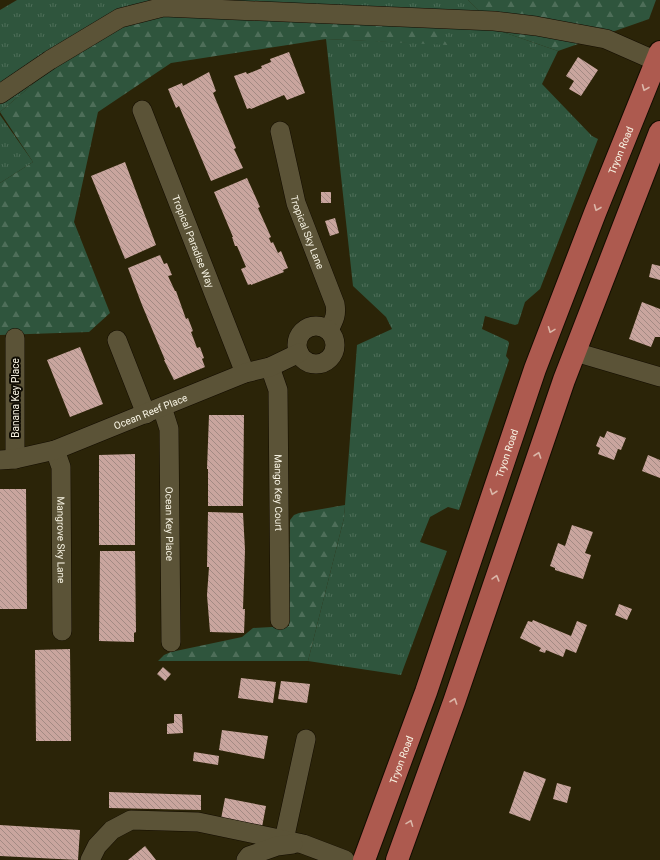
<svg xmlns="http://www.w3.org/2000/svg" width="660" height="860" viewBox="0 0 660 860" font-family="Roboto,sans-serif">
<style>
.grass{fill:url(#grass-tufts)}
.forest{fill:url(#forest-firs)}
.building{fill:url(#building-back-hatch)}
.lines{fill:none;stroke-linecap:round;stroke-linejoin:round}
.minor-casing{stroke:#130c00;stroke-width:20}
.major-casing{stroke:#130c00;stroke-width:24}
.minor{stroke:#5b5337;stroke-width:19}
.major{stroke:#ad5a4f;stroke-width:22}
.oneway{stroke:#dbb7a9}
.labels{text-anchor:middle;stroke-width:4;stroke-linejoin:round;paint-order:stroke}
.street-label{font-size:10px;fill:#f9f5e5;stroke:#100d04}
</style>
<defs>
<pattern id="grass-tufts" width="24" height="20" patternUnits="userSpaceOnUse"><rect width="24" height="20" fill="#2f553d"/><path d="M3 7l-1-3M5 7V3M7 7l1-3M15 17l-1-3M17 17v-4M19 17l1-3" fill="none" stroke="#4e6e59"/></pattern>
<pattern id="forest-firs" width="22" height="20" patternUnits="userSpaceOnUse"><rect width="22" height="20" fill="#2f553d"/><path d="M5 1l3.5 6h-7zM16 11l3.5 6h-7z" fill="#4e6e59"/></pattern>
<pattern id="building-back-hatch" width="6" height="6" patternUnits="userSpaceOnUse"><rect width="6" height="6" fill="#c9a59e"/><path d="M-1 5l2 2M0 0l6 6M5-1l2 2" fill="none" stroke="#a38a83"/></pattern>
</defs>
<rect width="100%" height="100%" fill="#2b2408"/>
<path class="grass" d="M17,0h451l32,31 58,20 -16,33 50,52 6,3 -58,150 -15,13 -7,22 -3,1 -30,-9 -3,13 26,12 1,2 -3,13 3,4 -50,150 -11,-3 -18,10 -10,25 27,9 -46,124 -93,-14 36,-143 13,-173 35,-16 -6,-12 -33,-31 -27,-247 122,5 -225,-29 -171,53 -52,44v-102z
M0,115l33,47 -33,21z"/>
<path class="forest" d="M468,0h188l-7,19 -91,32 -58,-20z
M157,14l277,14 14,17 -122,-6 -155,24 -73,49 -24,110 36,91 -21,19 -89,3v-152l33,-21 -33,-50 52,-44 75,-46z
M345,505l-1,13 -36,143h-150l6,-6 7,-3 71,-15 11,-9 36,-2 1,-106 4,-5 5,-2z"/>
<path class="building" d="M289,52l16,41 -18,7 -3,-5 -33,14 -1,-1 -3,1 -13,-33 12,-4 1,2 15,-6 -1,-2 10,-4 -1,-3z
M578,57l20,13 -17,26 -12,-7 5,-8 -8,-5z
M209,72l7,19 -3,2 23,55 -2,1 9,19 -32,13 -32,-75 -3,2 -8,-19 14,-6 1,3z
M125,162l31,83 -31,14 -34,-83z
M247,178l13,29 -2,1 13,29 -2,1 2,5 2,-1 5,11 3,-2 7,17 -5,2 1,2 -33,13v-1l-3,1 -7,-16 5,-2 -9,-21h-2l-3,-9h1l-19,-45z
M321,192h10v11h-10z
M335,218l4,15 -9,3 -5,-15z
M160,255l4,9 3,-1 5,12 -4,1 7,15h1l10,28 2,-1 5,13 -2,1 6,16 3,-1 4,11 -2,1 3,8 -31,13 -10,-20h1l-23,-55 -14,-37z
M652,264l8,2v14l-11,-3z
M642,302l18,7v28h-5l-4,10 -22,-8z
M80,347l23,57 -33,13 -23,-57z
M209,415h35l-1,91h-35v-37h-1z
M607,431l19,7 -5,12 -3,-1 -4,11 -16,-6 2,-6 -4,-2 4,-10 4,2z
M135,454v91h-36v-90z
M648,455l12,5v18l-18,-7z
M0,489h26l1,120h-27z
M208,512l35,1 2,37 -2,59h2l-1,24 -34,-1 -3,-37 2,-28h-2z
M572,525l21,7 -8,21 6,2 -8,24 -28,-9v-2l-5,-2 8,-23 7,3z
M100,551h35l1,81 -2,1v9l-35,-1z
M619,604l13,5 -5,11 -12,-5z
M533,620l38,16 6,-15 10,4 -11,28 -10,-4 -3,8 -17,-7 -1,3 -6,-2 2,-3 -21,-10 8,-17 4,1z
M70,649l1,92h-35l-1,-91z
M163,667l8,7 -6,7 -8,-7z
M241,678l35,4 -3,21 -35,-5z
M281,681l29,3 -3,19 -29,-4z
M174,714h8l1,19 -16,1v-10l7,-1z
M222,730l46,6 -4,23 -45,-9z
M194,752l25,4 -1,9 -25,-4z
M524,771l22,8 -16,42 -21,-8z
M557,783l14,4 -4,16 -14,-4z
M109,792l92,3v15l-92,-2z
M225,798l41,8 -4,21 -41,-8z
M0,825l80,5 -2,30 -78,-4z
M145,846l11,14h-28z"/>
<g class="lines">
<defs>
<g id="minor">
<path d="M0,94l50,-34 70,-42 43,-11 331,14 42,5 70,13 50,22"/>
<path id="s1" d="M142,110l103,263"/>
<path id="s2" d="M280,131l16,72 39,101c2,11 -1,16 -6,26"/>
<circle cx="316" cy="345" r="19"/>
<path d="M15,338v121"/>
<path d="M117,340l29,74"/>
<path d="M575,352l85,25"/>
<path id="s3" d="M270,367l8,23 2,230"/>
<path id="s4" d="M162,407l7,22 2,213"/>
<path id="s5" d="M55,450l6,17 1,164"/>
<path id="s6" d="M0,460l15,-1 40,-9 190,-77 25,-6 29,-14"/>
<path d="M284,840l22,-101"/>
<path d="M90,860l7,-14 15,-16 19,-10 67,2 105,22 42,16"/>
<path d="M246,860l3,-4 28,-10 16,-2"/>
</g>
<g id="major">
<path id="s7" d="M364,860l62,-168 109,-323 60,-156 65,-161"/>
<path d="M397,860l57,-158 110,-322 96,-248"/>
</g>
</defs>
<use href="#minor" class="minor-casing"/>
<use href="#major" class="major-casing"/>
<use href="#minor" class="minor"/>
<use href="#major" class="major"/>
</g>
<defs><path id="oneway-chevron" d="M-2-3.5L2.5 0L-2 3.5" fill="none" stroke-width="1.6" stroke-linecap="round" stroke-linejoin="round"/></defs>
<g class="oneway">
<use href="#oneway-chevron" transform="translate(645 88) rotate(112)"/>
<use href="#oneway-chevron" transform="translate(597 208) rotate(112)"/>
<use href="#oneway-chevron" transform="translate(551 330) rotate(111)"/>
<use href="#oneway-chevron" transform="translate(538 455) rotate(-71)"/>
<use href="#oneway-chevron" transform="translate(493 492) rotate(109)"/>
<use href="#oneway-chevron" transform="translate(496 578) rotate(-74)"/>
<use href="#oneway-chevron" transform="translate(454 701) rotate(-71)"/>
<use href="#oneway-chevron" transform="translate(410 823) rotate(-69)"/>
</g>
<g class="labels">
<g class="street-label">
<text dy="4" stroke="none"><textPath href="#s7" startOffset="755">Tryon Road</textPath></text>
<text dy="4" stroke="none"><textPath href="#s2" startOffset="105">Tropical Sky Lane</textPath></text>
<text dy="4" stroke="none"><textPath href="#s1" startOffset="141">Tropical Paradise Way</textPath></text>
<text transform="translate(15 398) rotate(-90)" y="4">Banana Key Place</text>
<text dy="4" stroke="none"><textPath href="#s6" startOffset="159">Ocean Reef Place</textPath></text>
<text dy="4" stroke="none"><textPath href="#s7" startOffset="431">Tryon Road</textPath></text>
<text dy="4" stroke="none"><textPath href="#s3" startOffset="127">Mango Key Court</textPath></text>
<text dy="4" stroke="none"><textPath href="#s4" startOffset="118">Ocean Key Place</textPath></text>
<text dy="4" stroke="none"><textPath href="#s5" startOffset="91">Mangrove Sky Lane</textPath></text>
<text dy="4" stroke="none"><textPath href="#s7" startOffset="107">Tryon Road</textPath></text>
</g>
</g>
</svg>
